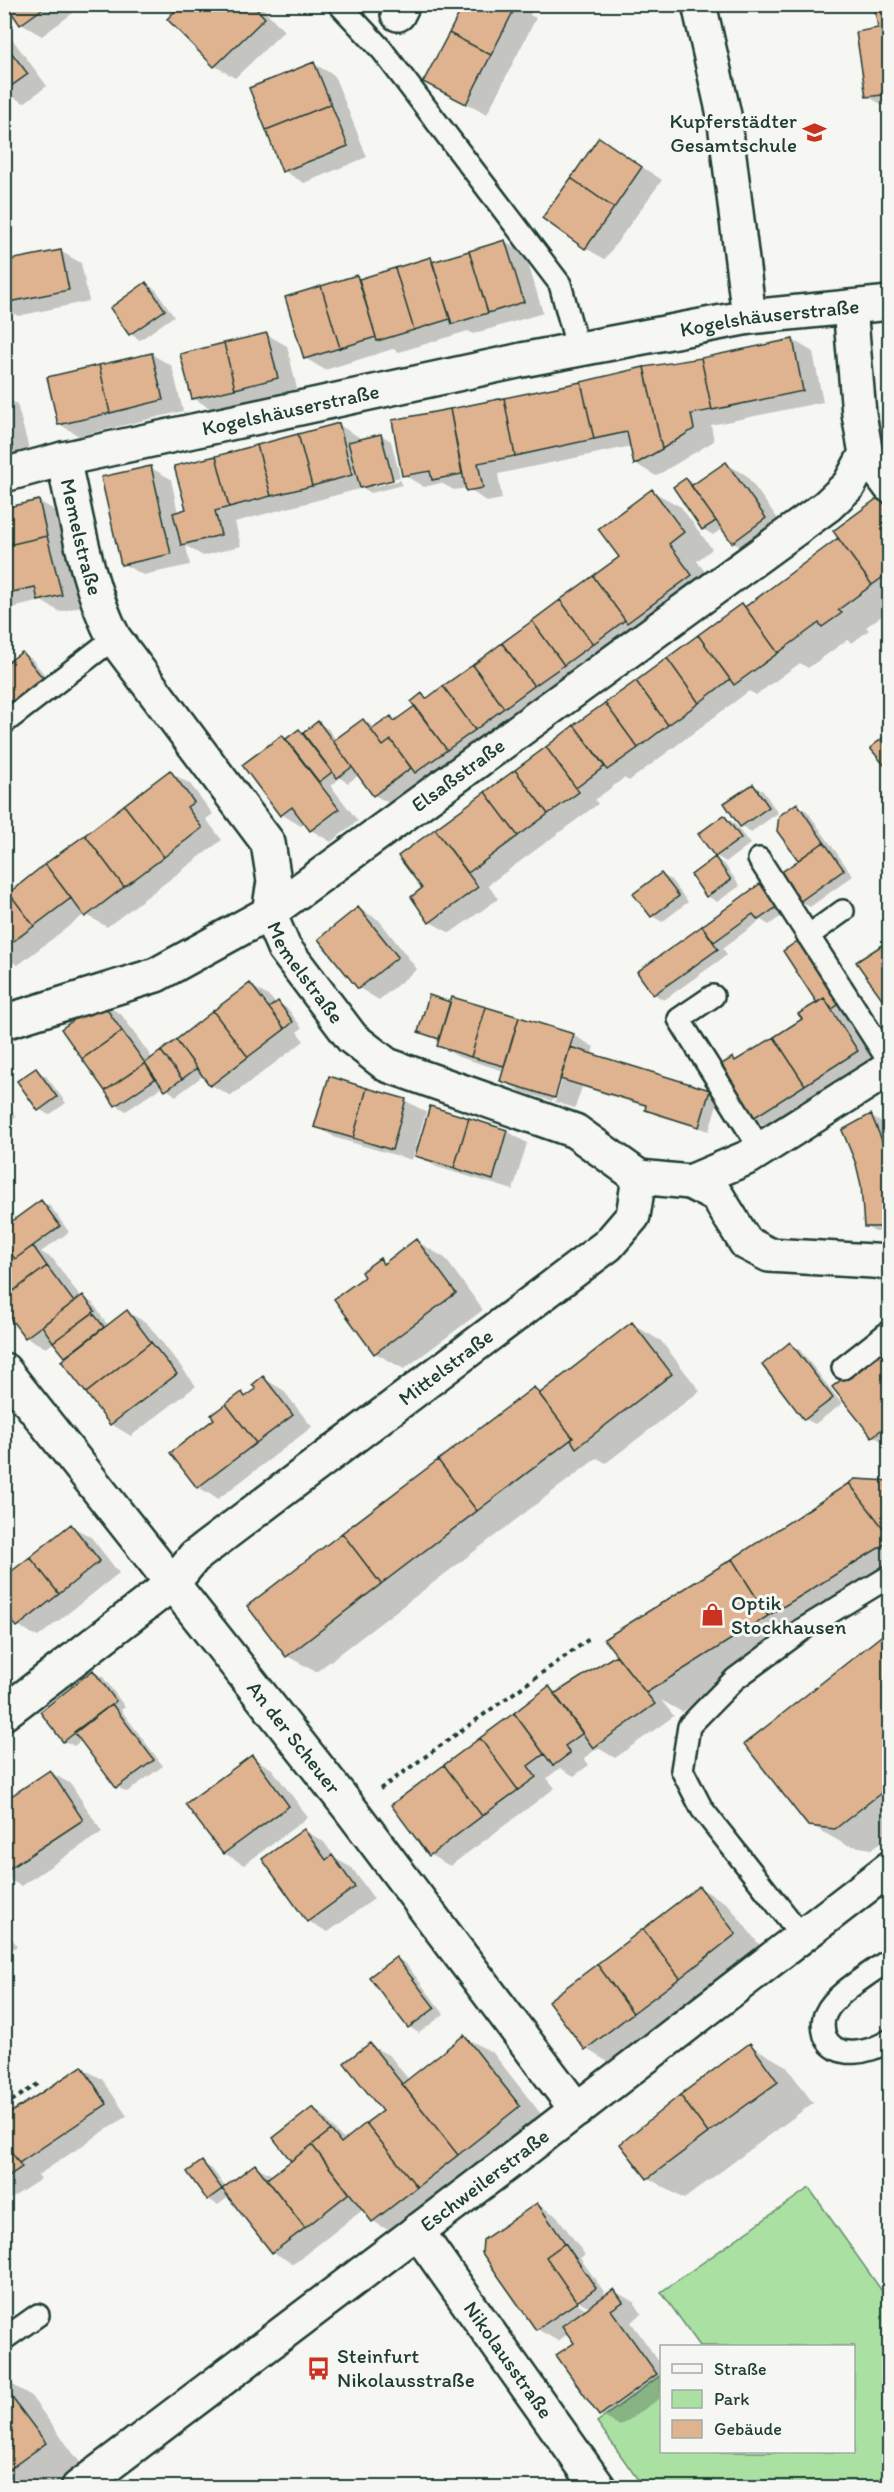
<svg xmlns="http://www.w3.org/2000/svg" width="894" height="2492" viewBox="0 0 894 2492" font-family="Itim,sans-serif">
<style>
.green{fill:#abe0a3;stroke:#658e6c;stroke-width:1.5}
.shadow{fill:#0003;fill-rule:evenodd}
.building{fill:#e0b390;stroke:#1f3d34;stroke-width:1.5}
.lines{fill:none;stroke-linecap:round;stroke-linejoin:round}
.service-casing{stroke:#1f3d34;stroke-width:26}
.minor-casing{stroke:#1f3d34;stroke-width:38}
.primary-casing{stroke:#1f3d34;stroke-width:38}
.path{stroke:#1f3d34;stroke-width:4;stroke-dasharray:4.5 4.5;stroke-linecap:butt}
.service{stroke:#f6f6f2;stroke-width:21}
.minor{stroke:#f6f6f2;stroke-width:33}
.primary{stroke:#f6f6f2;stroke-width:33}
.labels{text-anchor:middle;stroke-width:6;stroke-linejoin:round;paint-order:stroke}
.poi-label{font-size:21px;fill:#1f3d34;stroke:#f6f6f2;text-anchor:start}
.street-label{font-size:21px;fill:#1f3d34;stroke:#f6f6f2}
</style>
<rect width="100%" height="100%" fill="#f6f6f2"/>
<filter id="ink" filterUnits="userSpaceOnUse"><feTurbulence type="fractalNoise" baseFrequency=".0167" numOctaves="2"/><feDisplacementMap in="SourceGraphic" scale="12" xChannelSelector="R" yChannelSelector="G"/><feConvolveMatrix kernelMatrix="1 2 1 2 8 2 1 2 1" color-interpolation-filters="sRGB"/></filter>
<g filter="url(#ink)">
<path class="green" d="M809,2188l80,113v186h-246l-46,-65 64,-47 1,77h192v-106h-154l-39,-54z"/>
<path class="shadow" d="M7,4h78l-43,32 -21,-12z
M184,4h75l25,27 -49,47 -20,-12 -46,-47z
M465,4h69l-4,11 6,3 -49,96 -42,-21z
M890,4v105l-23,-13 12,-67z
M4,28l43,58 -23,17 -20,-11z
M314,64l20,11 33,82 -63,26 -20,-12z
M600,139l62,41 -57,79 -20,-11z
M505,241l20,12 18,60 -70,21 -5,-3 -69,21 -6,-3 -68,21 -20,-12 52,-81 5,3 69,-21 5,3z
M60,251l21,12 8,38 -71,15 -14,-8v-46z
M146,284l10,6 18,26 -34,24 -10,-6 -18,-26z
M266,334l21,12 10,43 -84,21 -20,-12z
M793,340l20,12 10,50 -112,23 3,16 -58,35 -20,-12 -4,-18 -134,28 4,25 -15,3 -20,-14 -13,2 -13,-7 -17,4 -20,-12 -10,-53z
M151,354l21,12 11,45 -104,25 -20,-12z
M4,396l13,8 15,56 -28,8z
M339,425l20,12 1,4 21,-6 10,6 11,44 -31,8 -8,-5 -128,34 6,24 -38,10 -17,-10 4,19 -47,10 -20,-11 28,-96 20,11 7,34 9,-3zM400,477l1,3 -29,7v-3z
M726,464l20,11 40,55 -33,24 -20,-12 -10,-14 -10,7 -10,-6 -28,-41 11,-8 10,5z
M652,491l29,16 31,42 -15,12 23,31 -326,214 -20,-11 -15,-20 -11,8 -8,-5 -9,8 27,35 -27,21 -20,-12 -5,-7 -5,3 -20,-12 1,-77 5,3 12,-9 5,2 14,-10 10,6 8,11 27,-20 13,8 15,-10 6,3 20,-14 5,-12 7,4 192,-141z
M880,499l10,6v105l-24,17 3,3 -17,13 -5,-3 -39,28 -8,-5 -44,32 -7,-4 -120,90 -5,-3 -29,22 3,4 -110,81 10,14 -48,34 -20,-11 -6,-33 -24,-33 342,-251 5,3 93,-69z
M39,501l20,12 22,93 -21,6 -19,-11 -33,8 -4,-2v-97z
M22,653l10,6 23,29 -51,40z
M170,772l20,12 23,30 -7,5 16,21 -115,87 -22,-13 -67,51 -14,-8v-60z
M753,785l10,6 15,22 -27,19 -10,-6z
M797,805l10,6 46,65 -43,31 -10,-6v-41l-21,-30z
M724,817l10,6 16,21 -24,18 -10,-6 -16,-22z
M715,859l10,6 15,21 -23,16 -10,-6 -14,-21z
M661,874l10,6 17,22 -26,20 -10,-6z
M762,885l10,6 15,21 -18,13 -8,-5 -38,28 4,7 -63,45 -10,-6 -15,-22z
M358,908l21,12 38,49 -38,31 -20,-12z
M799,942l78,121 -105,67 -20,-12 -19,-60 5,3 66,-41 15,-17z
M250,985l20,12 6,7 2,-1 10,6 14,19 -5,4 7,9 -73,55 -20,-11 -7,-10 -28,21 -13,-10 -37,25 -10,-6 -10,-15 -5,-87 20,11 31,44z
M430,997l22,7 1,-5 120,36 21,12 -3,9 119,36 9,5 -10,34 -53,-16 -10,-5 1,-3 -65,-20 -7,21 -20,-6 8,-24h-4l-7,23 -30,-9 -21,-12 3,-9 -45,-14 -20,-11 1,-5 -21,-10zM571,1038h3l-5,17 -3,-1z
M36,1070l10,6 20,27 -17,12 -10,-6z
M330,1078l76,23 20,11 -14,48 -76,-22 -20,-12z
M4,1097l12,20 -12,6z
M871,1116l10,6 9,20v90h-15l-10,-6 -3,-41 -5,-22z
M507,1131l20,12 -14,47 -76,-23 -20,-11z
M41,1201l10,6 18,25 -28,20 12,7 28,39 12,5 15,23 19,-14 20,11 49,63 -65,50 -20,-12 -48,-63 4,-3 -12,-16 -9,6 -20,-11 -22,-109z
M416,1241l29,17 38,52 -79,59 -29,-16 -9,-76 14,-17 6,4z
M632,1324l29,17 39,50 -94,72 -9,-5 -281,214 -29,-16 247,-267 8,4z
M790,1344l10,6 42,54 -27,20 -10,-5z
M890,1344v102l-17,-10z
M263,1378l20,12 29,37 -94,72 -20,-12 -26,-34 44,-33 26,-26 5,3 11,-8z
M890,1483v100l-208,129 -21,-12 13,16 -59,42 -17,-10 -14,10 5,7 -15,11 -14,-8 -13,10 8,10 -105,78 -20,-11 -37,-50 156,-117 9,5 58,-36 7,4z
M71,1526l20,11 28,36 -81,64 -20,-11z
M890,1631v204l-18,14 -26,-4 -37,-21z
M93,1672l10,5 22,30 -4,3 42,56 -36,26 -10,-5 -35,-47 -8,6 -10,-5z
M252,1757l20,12 36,48 -64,48 -20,-12z
M50,1772l21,12 31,48 -81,54 -17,-9v-74z
M304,1830l20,12 12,17 16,9 22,31 -46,33 -20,-11z
M700,1888l28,16 36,47 -149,115 -29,-17z
M4,1926l13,20 -13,8z
M397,1958l9,6 38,50 -25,19 -10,-6z
M464,2037l29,16 55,70 -155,110 -20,-12 -9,-12 -71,55 -20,-12 -43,-56 -12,9 -10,-6 -6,-36 10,6 14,19 29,-22 19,10 19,-15 20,-52 10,6 18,22 5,3 38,-28 -14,-67 20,11 19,24z
M750,2045l36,21 27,37 -129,96 -36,-21 -26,-34z
M82,2068l20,11 25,37 -89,59 3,4 -37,24v-84z
M537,2204l20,12 28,39 -5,3 27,38 7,-5 20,11 8,12 -11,8 31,44v31l-42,29 -20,-11 -24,-72 -7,-10 -11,8 -21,-12 -54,-77zM571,2297l19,10 -2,3 -18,-11z
M4,2380l26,15 51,69 -32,24h-45z"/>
<path class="building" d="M6,4h43l-29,21z
M182,4h70l13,14 -51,49 -47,-48z
M464,4l52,2 -25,49 -42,-22z
M874,4h16v90l-24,3 -10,-65 22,-4z
M449,33l42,22 -25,49 -43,-22z
M4,43l24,31 -24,17z
M314,62l17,42 -65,26 -17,-42z
M331,104l17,42 -66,26 -16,-42z
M599,137l43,30 -28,41 -43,-30z
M571,178l43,30 -29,41 -43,-31z
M505,240l19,62 -36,11 -19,-62z
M61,250l8,40 -65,13v-42z
M469,251l19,62 -36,11 -20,-62z
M431,257l19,62 -36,11 -19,-62z
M395,268l19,62 -37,11 -18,-62z
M357,275l19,62 -36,11 -19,-62z
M146,282l19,28 -36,25 -19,-27z
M321,286l19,62 -36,11 -19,-62z
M267,333l11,45 -43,11 -11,-46z
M793,339l10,52 -91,19 -11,-52z
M224,343l11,46 -43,10 -12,-45z
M152,353l11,47 -53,13 -11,-48z
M701,358l11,52 -21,4 3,15 -32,20 -18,-82z
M99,365l11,48 -52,12 -11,-48z
M644,367l18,82 -28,16 -7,-33 -33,7 -13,-57z
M581,382l13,57 -79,17 -11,-58z
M504,398l11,58 -37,7 5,25 -17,3 -16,-82z
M450,409l12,65 -30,6 -2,-9 -28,5 -10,-56z
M4,417l9,32 -9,2z
M339,423l13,52 -40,11 -14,-52z
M298,434l14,52 -41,10 -14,-51z
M381,434l12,46 -33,8 -12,-46z
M257,445l14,51 -42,11 -13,-51z
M216,456l13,51 -14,4 6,24 -40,10 -8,-32 13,-4 -12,-43z
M726,462l40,56 -34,25 -41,-57z
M151,466l20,88 -50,11 -20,-88z
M686,478l30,43 -14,9 -29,-43z
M652,489l32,43 -15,12 23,31 -65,48 -34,-47 26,-19 -21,-28z
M879,497l11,14v61l-18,13 -39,-54z
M39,500l8,36 -43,10v-38z
M47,536l15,59 -24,6 -3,-14 -31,7v-48z
M838,538l34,47 -34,25 4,3 -20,14 -3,-4 -41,30 -33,-46z
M593,576l32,44 -32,24 -33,-44z
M560,600l33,44 -29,21 -32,-44z
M742,603l36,50 -44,32 -36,-50z
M532,621l32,44 -30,21 -32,-43z
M698,635l32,44 -31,24 -32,-45z
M502,643l32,43 -30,22 -31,-43z
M22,652l24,30 -42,33v-50z
M667,658l32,45 -31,22 -32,-44z
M473,665l31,43 -29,22 -32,-44z
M636,681l32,44 -30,23 -33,-45z
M443,686l32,44 -28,20 -36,-48 11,-9 4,6z
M605,703l33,45 -31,22 -33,-45z
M415,706l32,44 -32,23 -24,-33 -8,6 -12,-16 20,-14 3,5z
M363,719l20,27 8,-6 20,28 -38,28 -40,-55z
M318,721l34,46 -15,11 -34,-45z
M574,725l31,41 -29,22 -30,-41z
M299,729l33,43 -13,10 -33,-43z
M890,732v40l-20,-24z
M282,735l57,74 -29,22 -18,-24 -12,9 -38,-51z
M546,747l33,45 -31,22 -33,-44z
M170,770l24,32 -7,5 15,21 -38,29 -40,-52z
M515,770l33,44 -30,22 -33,-44z
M753,784l16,23 -29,20 -16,-24z
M485,792l33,44 -50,37 -33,-44z
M797,803l27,39 -26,18 -21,-29 2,-15z
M124,805l40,52 -40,30 -39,-52z
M724,815l17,23 -26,19 -17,-23z
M435,829l43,58 -49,36 -18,-26 11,-9 -24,-32z
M85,835l39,52 -39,30 -40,-53z
M824,842l20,28 -45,32 -20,-28z
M715,857l16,23 -25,17 -15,-22z
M45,864l26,34 -37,28 -25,-33z
M661,873l18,23 -28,21 -18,-23z
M761,883l17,23 -20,14 -5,-6 -39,28 -12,-16z
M9,893l25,33 -30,22v-52z
M358,907l40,50 -40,32 -40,-50z
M702,926l16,23 -65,46 -16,-23z
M799,940l42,63 -9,6 -8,-11 -7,5 -34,-52z
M890,940v70l-34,-48z
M250,983l35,46 -37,28 -35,-46z
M429,995l21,7 -11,37 -21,-7z
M452,997l34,10 -15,50 -34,-11z
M824,998l34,53 -53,34 -31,-48 28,-18 -4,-5z
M101,1001l21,30 -40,28 -21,-30z
M278,1001l15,21 -8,7 -16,-21z
M486,1007l33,10 -15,49 -33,-9z
M213,1011l35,46 -38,29 -34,-46z
M519,1017l55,17 -19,64 -55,-17z
M122,1031l23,32 -40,28 -23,-32z
M774,1037l31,48 -55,35 -33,-53 16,-10 2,4z
M176,1040l21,28 -15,11 -21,-28z
M570,1047l140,43 -11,37 -54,-17 1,-5 -86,-26z
M161,1051l21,28 -17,12 -20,-28z
M145,1063l10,16 -40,27 -10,-15z
M36,1068l21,29 -19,14 -21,-30z
M329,1076l38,12 -14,50 -39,-11z
M367,1088l39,11 -14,51 -39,-12z
M430,1106l39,12 -15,50 -39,-12z
M871,1114l19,46v67h-26l-3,-42 -5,-21 -14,-34z
M469,1118l38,12 -14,50 -39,-12z
M41,1200l19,26 -45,33 -8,-11 -3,3v-24z
M416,1239l40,54 -82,61 -40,-55 30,-22 -3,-5 19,-14 3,6z
M33,1246l14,20 -43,32v-47l3,-3 8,11z
M47,1266l27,36 -49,36 -21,-28v-12z
M83,1295l12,16 -42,31 -11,-16z
M127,1310l24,32 -65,51 -25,-32z
M93,1313l11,14 -39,30 -12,-15z
M632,1322l40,52 -96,74 -5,-8 2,-2 -34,-44z
M151,1342l26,32 -67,51 -24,-32z
M790,1342l43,56 -29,22 -42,-55z
M890,1342v81l-18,14 -40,-50z
M263,1376l30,39 -37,28 -30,-39 16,-12 3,5 11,-8 -4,-4z
M534,1387l39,51 -96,73 -39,-51z
M226,1404l30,39 -59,45 -27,-35 44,-34 -3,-4z
M438,1460l39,51 -96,73 -39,-51z
M855,1479l35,2v56l-41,-54z
M849,1483l41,54v4l-122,75 -36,-57z
M71,1524l29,37 -41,33 -29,-37z
M342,1533l39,51 -95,73 -39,-51z
M30,1557l29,37 -42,33 -13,-16v-34z
M732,1559l36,57 -122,77 -42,-54z
M890,1629v157l-55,43 -27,-3 -64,-82z
M616,1655l39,49 -62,44 -39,-54z
M93,1670l23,31 -53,41 -23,-30z
M549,1686l34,47 -18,13 5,7 -17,13 -39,-53z
M112,1704l42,56 -38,28 -42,-56z
M514,1713l30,41 -16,12 8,11 -18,13 -38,-52z
M480,1738l38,52 -36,26 -38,-51z
M252,1755l37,51 -66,48 -38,-50z
M444,1765l38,51 -53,40 -38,-51z
M50,1770l33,50 -79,52v-71z
M304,1829l22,31 6,-5 23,32 -48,35 -45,-63z
M699,1886l37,48 -56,44 -37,-49z
M643,1929l37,49 -47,35 -36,-49z
M396,1957l39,51 -27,20 -39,-51z
M597,1964l36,49 -48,37 -37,-49z
M464,2035l56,71 -62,49 -56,-71z
M370,2043l88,112 -41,32 -51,-64 16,-12 -38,-48z
M750,2043l28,39 -70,51 -28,-38z
M82,2066l25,38 -88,59 -15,-22v-24z
M680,2095l28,38 -61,46 -27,-35z
M313,2107l18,23 -40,31 -18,-23z
M366,2123l51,64 -45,35 -60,-77 19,-15 10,13z
M4,2141l18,26 -18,12z
M312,2145l37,48 -44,35 -38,-49z
M202,2161l20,28 -15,11 -20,-28z
M255,2164l50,64 -33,25 -50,-64z
M537,2203l28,40 -19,14 31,45 -41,28 -54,-77 1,-13z
M565,2243l31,45 -19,14 -31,-45z
M614,2289l9,13 -12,8 46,64 -58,42 -43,-61 18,-12 -12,-17z
M4,2387l42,56 -42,30z"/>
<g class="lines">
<defs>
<path id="service" d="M339,4l43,46 178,234 18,66
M4,723l110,-85
M759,859l131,204
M808,936l35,-25
M713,996l-34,23 82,131
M843,1368l47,-37
M802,1936l-100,-127 -20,-39 7,-44 46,-47 68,-50 87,-53
M890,1959c-17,13 -56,35 -64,54 -4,7 -3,16 -1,23 11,26 46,16 65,4
M4,2339l34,-24"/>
<g id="minor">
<path d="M699,4l25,111 25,202"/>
<path d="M398,14l5,-10"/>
<path d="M850,307l9,107 7,40 24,32"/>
<path id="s1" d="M63,459c14,60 23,124 51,179l154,205 6,38 -5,32 15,35 68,90 35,27 188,66 64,46"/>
<path id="s2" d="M4,475l59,-16 459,-99 227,-43 141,-14"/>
<path id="s3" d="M4,1022l152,-47 113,-62 558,-407 22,-21 17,-31"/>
<path d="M690,1182l27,14 29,47 23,12 121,7"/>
<path id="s4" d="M4,1370l347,440 226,300"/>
<path id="s5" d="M4,1713l169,-130 21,-26 414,-312 25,-29 6,-39 51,5 59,-25 141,-89"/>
<path id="s6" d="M417,2231l182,257"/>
</g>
<g id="primary">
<path id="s7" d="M78,2488l427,-323 385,-297"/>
</g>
</defs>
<use href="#service" class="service-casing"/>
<use href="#minor" class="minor-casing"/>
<use href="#primary" class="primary-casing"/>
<path class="path" d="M380,1789l212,-152
M4,2106l34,-22"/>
<use href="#service" class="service"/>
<use href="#minor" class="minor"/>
<use href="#primary" class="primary"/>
</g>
</g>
<defs>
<symbol id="school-bare" viewBox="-9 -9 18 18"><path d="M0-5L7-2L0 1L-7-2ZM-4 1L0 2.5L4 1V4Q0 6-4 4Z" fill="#c8321e" stroke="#f6f6f2" stroke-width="2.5" paint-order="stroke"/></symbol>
<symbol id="shop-bare" viewBox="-9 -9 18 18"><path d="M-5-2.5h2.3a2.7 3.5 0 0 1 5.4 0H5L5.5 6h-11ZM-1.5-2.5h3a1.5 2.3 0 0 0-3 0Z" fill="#c8321e" stroke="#f6f6f2" stroke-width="2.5" paint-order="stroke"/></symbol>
<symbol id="bus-bare" viewBox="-9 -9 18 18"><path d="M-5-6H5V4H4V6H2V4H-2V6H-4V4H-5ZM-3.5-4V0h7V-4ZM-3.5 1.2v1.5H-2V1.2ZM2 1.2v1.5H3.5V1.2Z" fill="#c8321e" stroke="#f6f6f2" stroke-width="2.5" paint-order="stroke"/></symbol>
</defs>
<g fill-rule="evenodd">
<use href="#school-bare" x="798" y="116" width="33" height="33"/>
<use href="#shop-bare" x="696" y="1598" width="33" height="33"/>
<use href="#bus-bare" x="302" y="2352" width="33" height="33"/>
</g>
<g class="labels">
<g class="poi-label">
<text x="797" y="128" text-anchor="end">Kupferstädter<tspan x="797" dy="24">Gesamtschule</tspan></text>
<text x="731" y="1610">Optik<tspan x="731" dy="24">Stockhausen</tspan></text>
<text x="337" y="2363">Steinfurt<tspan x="337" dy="24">Nikolausstraße</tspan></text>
</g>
<g class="street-label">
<text dy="7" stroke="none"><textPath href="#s2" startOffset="782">Kogelshäuserstraße</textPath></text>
<text dy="7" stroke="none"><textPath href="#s2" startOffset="294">Kogelshäuserstraße</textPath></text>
<text dy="7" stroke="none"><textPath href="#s1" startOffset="80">Memelstraße</textPath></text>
<text dy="7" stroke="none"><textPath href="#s3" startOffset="522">Elsaßstraße</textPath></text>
<text dy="7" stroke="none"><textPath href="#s1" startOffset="584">Memelstraße</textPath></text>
<text dy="7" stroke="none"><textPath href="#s5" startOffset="562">Mittelstraße</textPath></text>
<text dy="7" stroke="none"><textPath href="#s4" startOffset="468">An der Scheuer</textPath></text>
<text dy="7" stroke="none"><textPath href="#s7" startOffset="510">Eschweilerstraße</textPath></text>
<text dy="7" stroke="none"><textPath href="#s6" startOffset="158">Nikolausstraße</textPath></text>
</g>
</g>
<rect width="894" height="2492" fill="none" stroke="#f6f6f2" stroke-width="24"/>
<rect x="12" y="12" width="870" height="2468" fill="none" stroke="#1f3d34" stroke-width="2" filter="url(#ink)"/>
<rect x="660" y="2345" width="195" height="108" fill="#f6f6f2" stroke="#a0aca6" stroke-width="1.5"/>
<rect x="672" y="2364" width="30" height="9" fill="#f6f6f2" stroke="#a0aca6" stroke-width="1.5"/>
<text x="714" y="2375" font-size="18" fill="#1f3d34">Straße</text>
<rect x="672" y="2390" width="30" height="18" fill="#abe0a3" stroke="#a0aca6" stroke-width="1.5"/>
<text x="714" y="2405" font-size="18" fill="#1f3d34">Park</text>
<rect x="672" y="2420" width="30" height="18" fill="#e0b390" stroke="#a0aca6" stroke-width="1.5"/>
<text x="714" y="2435" font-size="18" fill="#1f3d34">Gebäude</text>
</svg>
